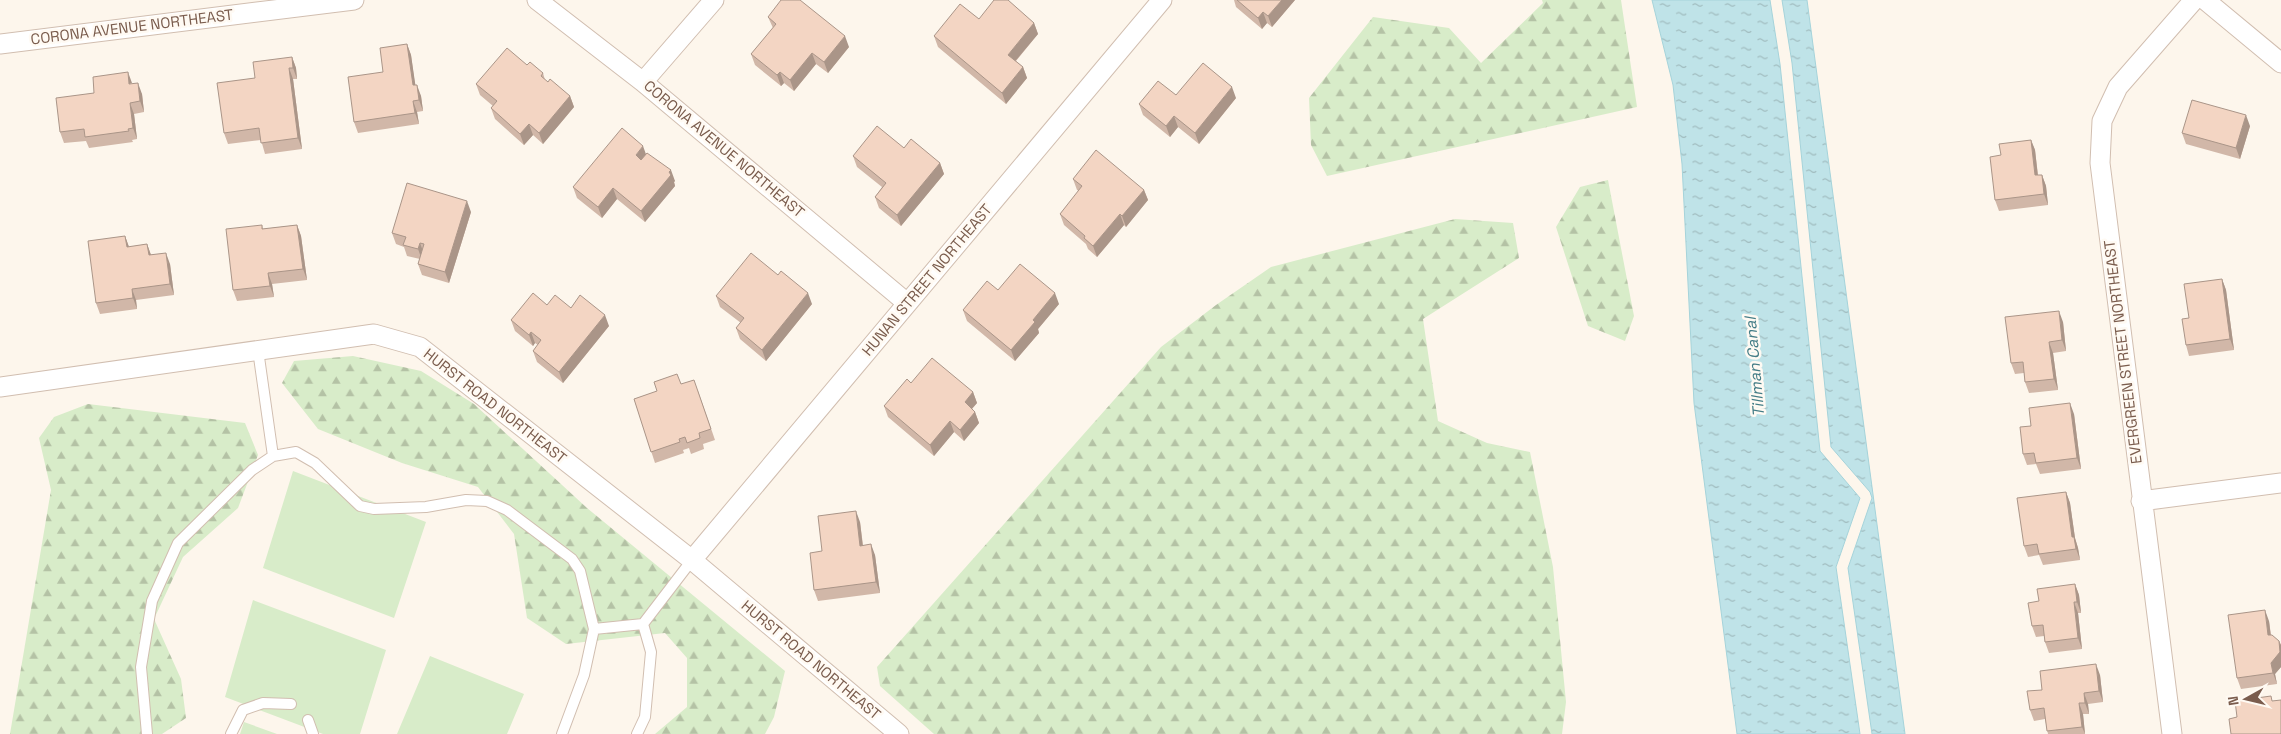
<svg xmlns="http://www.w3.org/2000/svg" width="2281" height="734" viewBox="0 0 2281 734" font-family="'Space Grotesk',sans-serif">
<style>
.forest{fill:url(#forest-firs)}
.pitch{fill:#d8ecc9}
.water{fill:url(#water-ripples);stroke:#a5d3da}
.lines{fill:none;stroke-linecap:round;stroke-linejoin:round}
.service-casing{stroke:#d1beb0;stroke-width:12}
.minor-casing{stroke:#d1beb0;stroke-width:21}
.service{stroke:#fff;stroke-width:10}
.minor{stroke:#fff;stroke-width:19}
.wall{fill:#d1b7a8}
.shaded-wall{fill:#aa9588}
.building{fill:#f3d5c3;stroke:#aa9588}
.labels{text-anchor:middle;stroke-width:5;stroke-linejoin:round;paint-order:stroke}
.street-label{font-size:15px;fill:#7a5c4d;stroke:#fffaf3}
.water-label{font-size:16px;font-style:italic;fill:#437c86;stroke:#fffaf3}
</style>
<defs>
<pattern id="forest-firs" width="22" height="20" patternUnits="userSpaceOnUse" patternTransform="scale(1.25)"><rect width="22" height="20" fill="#d8ecc9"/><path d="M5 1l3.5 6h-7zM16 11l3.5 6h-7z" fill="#b4c2a5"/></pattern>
<pattern id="water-ripples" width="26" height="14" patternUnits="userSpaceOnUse" patternTransform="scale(1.25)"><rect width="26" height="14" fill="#bfe3e8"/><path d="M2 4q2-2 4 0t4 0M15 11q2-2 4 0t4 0" fill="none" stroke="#a0bbbe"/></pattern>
</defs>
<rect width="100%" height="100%" fill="#fdf6ec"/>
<path class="forest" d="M1542,0h79l16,107 -310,69 -16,-31 -2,-47 64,-81 76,11 32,35 62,-60z
M1608,180l26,136 -9,25 -37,-15 -32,-99 24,-40z
M1455,219l58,4 6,35 -96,61 15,102 49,22 43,9 23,115 13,135 -4,32h-628l-54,-48 -3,-19 284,-320 55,-42 55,-38z
M353,356l68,15 53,33 113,104 198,163 -11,46 -9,17h-110l32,-27v-49l-22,-25 -99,11 -39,-26 -13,-84 -36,-47 -76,-24 -84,-34 -36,-46 12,-22z
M88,404l157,19 13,32 -20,53 -55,49 -29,62 27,60 5,39 -24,16h-152l41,-244 -12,-52 15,-21z"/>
<path class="pitch" d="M293,471l133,51 -32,96 -131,-50z
M253,600l133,50 -26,84h-37l-98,-37z
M430,656l94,38 -17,40h-110z
M244,722l33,12h-37z"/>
<path class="water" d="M1652,0h118l10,64 9,86 31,301 40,47 -24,69 24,167h-123l-43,-331 -12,-239 -9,-79z
M1782,0h25l98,734h-33l-24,-166 24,-70 -2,-6 -39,-45 -39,-384z"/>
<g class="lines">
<defs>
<path id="service" d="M258,350l15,106
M308,720l5,14
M147,734l-6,-67 11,-66 26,-58 74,-73 21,-14 23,-4 19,11 45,43 14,3 52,-2 40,-7 21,1 20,9 65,49 8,12 14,58 49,-5 49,-64
M231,734l12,-24 20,-7 28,1
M562,734l22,-59 10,-46
M637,734l8,-17 6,-65 -8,-28"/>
<path id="minor" d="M537,0l106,82 264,221
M2205,0l76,63
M0,44l354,-44
M643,82l71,-82
M0,387l374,-53 46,13 272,213 207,174
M2141,501l140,-18
M692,560l470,-560
M2172,734l-72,-571 2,-42 16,-34 76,-87"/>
</defs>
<use href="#service" class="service-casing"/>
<use href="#minor" class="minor-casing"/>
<use href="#service" class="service"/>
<use href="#minor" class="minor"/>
</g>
<path class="wall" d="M1234,0h61l-23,27 -5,-4 -5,6 -26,-22z
M768,17l81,30 -21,26 -12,-9 -22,27 -10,-8 -3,3 -26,-21 -4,-11 22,-26z
M979,19l55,4 4,11 -22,27 7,6 4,11 -21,26 -68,-57 -4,-11z
M407,44l4,11 4,30 6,11 2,15 -6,1 2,12 -61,9 -4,-11 29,-50z
M292,57l4,11 1,11h-4l9,70 -37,5 -4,-14 -33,4 -4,-11z
M527,65l16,8 2,7 25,16 4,11 -31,37 -10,-9 -9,10 -29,-26 -4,-11 2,-2 -13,-11 -4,-11z
M132,84l10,10 2,18 -10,2 3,25 -5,1 1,2 -44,6 -3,-7 -22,2 -4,-11 34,-39z
M1176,95l60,3 -37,46 -21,-17 -8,10 -27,-22 -4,-11z
M2250,126l-10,33 -54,-15 -4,-11z
M2031,140l4,10 3,25h4l4,11 2,19 -49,6 -4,-11 6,-45z
M904,148l36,15 4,11 -43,52 -22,-18 -4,-11 7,-10 -25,-20 -4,-11z
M646,154l29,27 -1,1 1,4 -30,36 -28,-23 -15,19 -25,-20 -4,-11z
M1073,179l71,11 4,10 -22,27 -2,-2 -27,32 -9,-8 -2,-5 -22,-19 -4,-11 19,-23 -2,-1z
M471,212l-22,71 -27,-8 -4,-11 2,-5 -13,-3 -3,-9 -8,-3 -4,-11z
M262,225l1,4 34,-4 4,11 6,44 -35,4 2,13 -37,4 -4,-11z
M125,236l4,11 18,-3 4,11 19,9 4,31 -38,5 1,9 -37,5 -4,-11z
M2222,279l4,11 8,60 -45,6 -3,-11 3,-27z
M998,290l61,14 -21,25 1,4 -24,28 -48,-40 -4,-11z
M716,296l96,8 -46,57 -26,-22 -4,-11 5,-5 -21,-16z
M547,305l24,3 38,18 -46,57 -26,-21 -4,-11 5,-6 -3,-2 -2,3 -18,-15 -4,-11z
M2063,322l3,29 -13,2 5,37 -29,3 -4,-11 -1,-9 -9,1 -4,-11z
M911,383l62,9 4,11 -5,6 3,3 4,11 -15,18 -10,-9 -20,24 -46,-39 -4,-11z
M681,384l17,7 17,49 -12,4 1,5 -13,5 -2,-6 -6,2 1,3 -29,10 -21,-64z
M2074,414l7,55 -41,5 -4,-10 -9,1 -4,-11 8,-28z
M2066,492l4,11 5,35 3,10 2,12 -37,5 -4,-10 -11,2 -4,-11z
M860,522l3,23 12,10 5,38 -62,8 -4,-11 8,-39z
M2075,584l4,11 2,18h-3l4,36 -33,4 -4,-11 -1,-6 -8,1 -4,-11 7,-25z
M2269,621l2,14 8,6 2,4v22l-6,7 2,10 -36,5 -4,-11z
M2100,675l3,27 -15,2 1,10h-6l2,20h-37l-3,-15 -11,2 -4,-11 12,-20z"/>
<path class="shaded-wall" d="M1282,0h13l-23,27 -4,-11z
M1263,12l4,11 -5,6 -4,-11z
M1034,23l4,11 -26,31 -4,-10z
M845,36l4,11 -21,26 -4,-11z
M407,44l4,11 6,41 -4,-11z
M812,53l4,11 -22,27 -4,-11z
M292,57l4,11 1,11 -4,-11z
M1023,67l4,11 -21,26 -4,-11z
M289,68l4,11 9,70 -4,-11z
M128,72l4,11 -3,1z
M780,72l4,11 -3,3 -4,-11z
M138,83l4,11 2,18 -4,-11z
M417,85l4,11 2,15 -4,-11z
M1232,87l4,11 -37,46 -4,-11z
M570,96l4,11 -31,37 -4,-11z
M413,101l4,11 2,12 -4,-11z
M130,103l4,11 3,25 -4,-11z
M2246,115l4,11 -10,33 -4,-11z
M1174,116l4,11 -8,10 -4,-11z
M529,124l4,11 -9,10 -4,-11z
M2031,140l4,10 4,36 -4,-11z
M643,146l4,11 -7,9 -4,-11z
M940,163l4,11 -43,52 -4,-11z
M671,170l4,11 -1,1 1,4 -30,36 -4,-11z
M2042,175l4,11 2,19 -4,-11z
M613,188l4,11 -15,19 -4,-11z
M1144,190l4,10 -22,27 -4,-11z
M467,201l4,11 -22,71 -4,-11z
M1120,214l4,11 -27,32 -4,-11z
M297,225l4,11 6,44 -4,-11z
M125,236l4,11h-2z
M420,243l4,11 -2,6 -4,-11z
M147,244l4,11h-2z
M166,253l4,11 4,31 -4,-11z
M268,273l4,11 2,13 -4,-11z
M2222,279l4,11 8,60 -4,-11z
M132,289l4,11 1,9 -4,-11z
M808,293l4,11 -46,57 -4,-11z
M1055,293l4,11 -21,25 1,4 -24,28 -4,-11 22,-30z
M2059,311l4,11 3,29 -4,-11z
M605,315l4,11 -46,57 -4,-11z
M531,332l4,11 -2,3 -4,-11z
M2049,342l4,11 5,37 -4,-11z
M973,392l4,11 -9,10 -3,-11z
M2070,403l4,11 7,55 -4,-11z
M975,412l4,11 -15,18 -4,-11z
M950,421l4,11 -20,24 -4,-11z
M2066,492l4,11 5,35 3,10 2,12 -8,-23z
M856,511l4,11 4,35 -4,-11z
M871,544l4,11 5,38 -4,-11z
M2075,584l4,11 2,18 -4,-11z
M2074,602l4,11 4,36 -4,-11z
M2265,610l4,11 3,25 -4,-11z
M2279,641l2,4v22l-6,7 2,10 -4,-11 -2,-10z
M2096,664l4,11 3,27 -4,-11z
M2084,693l4,11 1,10 -4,-11z
M2079,703l4,11 2,20 -3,-7z"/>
<path class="building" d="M781,0h19l45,36 -21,26 -12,-9 -22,27 -10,-8 -3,3 -26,-21 25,-30 -8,-7z
M994,0h14l26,23 -26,32 15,12 -21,26 -68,-57 26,-32 19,15z
M1237,0h45l-14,16 -5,-4 -5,6z
M407,44l6,41h4l2,15 -6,1 2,12 -61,9 -6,-45 35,-5 -3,-24z
M507,48l20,17 3,-3 13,11 -2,3 7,6 2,-3 20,17 -31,37 -10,-9 -9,10 -29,-26 6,-7 -21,-17z
M292,57l1,11h-4l9,70 -37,5 -2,-15 -35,5 -7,-50 38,-5 -2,-16z
M1203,63l29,24 -37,46 -21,-17 -8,10 -27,-22 19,-23 18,14z
M128,72l1,12 9,-1 2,18 -10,2 3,25 -5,1 1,2 -44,6 -1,-8 -24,3 -4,-34 38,-5 -1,-16z
M2192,100l54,15 -10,33 -54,-15z
M877,126l27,22 7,-9 29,24 -43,52 -22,-18 11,-14 -33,-27z
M622,128l21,18 -7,9 5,5 6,-7 24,17 -2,2 2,3 -30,36 -28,-23 -15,19 -25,-20z
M2031,140l4,35h7l2,19 -49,6 -5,-43 11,-2 -2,-11z
M1096,150l48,40 -22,26 -2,-2 -27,32 -9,-8 1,-2 -25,-22 22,-28 -9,-7z
M407,183l60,18 -22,71 -27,-8 6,-20 -4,-1 -2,6 -15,-4 3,-8 -14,-4z
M262,225v4l35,-4 6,44 -35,4 2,13 -37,4 -7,-61z
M125,236l2,11 20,-3 2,11 17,-2 4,31 -38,5 1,9 -37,5 -8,-62z
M751,253l27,22 3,-4 27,22 -46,57 -26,-22 8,-10 -28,-22z
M1020,264l35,29 -22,27 2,2 -24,28 -48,-40 24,-29 11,9z
M2222,279l8,60 -44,6 -4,-26 7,-1 -5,-34z
M533,293l14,12 8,-10 16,13 9,-13 25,20 -46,57 -26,-21 8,-11 -10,-8 -2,3 -18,-15z
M2059,311l3,29 -13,2 5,37 -29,3 -2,-20 -12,1 -6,-46z
M932,358l41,34 -8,10 10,10 -15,18 -10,-9 -20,24 -46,-39 23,-27 4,4z
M677,374l4,10 13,-4 17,49 -12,4 1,5 -13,5 -2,-6 -6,2 1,3 -29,10 -17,-53 23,-8 -3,-9z
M2070,403l7,55 -41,5 -2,-10 -11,1 -3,-27 11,-1 -2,-18z
M2066,492l6,45h2l2,12 -37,5 -2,-10 -13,2 -7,-48z
M856,511l4,35 11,-2 5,38 -62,8 -4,-37 12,-2 -4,-35z
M2075,584l2,18h-3l4,36 -33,4 -2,-17 -11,1 -4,-23 11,-2 -2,-12z
M2265,610l3,25h4l7,6 1,11 -9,11 2,10 -36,5 -9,-63z
M2096,664l3,27 -15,2 1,10h-6l3,24 -35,4 -3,-23 -14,2 -3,-19 15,-1 -2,-19z
M2271,696l1,5 9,-1v34h-50l-2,-15 8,-2 -2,-16z"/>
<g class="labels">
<g class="street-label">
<text transform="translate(132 27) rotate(-7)" y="5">CORONA AVENUE NORTHEAST</text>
<text transform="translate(724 149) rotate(40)" y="5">CORONA AVENUE NORTHEAST</text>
<text transform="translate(927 280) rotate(-50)" y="5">HUNAN STREET NORTHEAST</text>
<text transform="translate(2123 352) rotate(-97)" y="5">EVERGREEN STREET NORTHEAST</text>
<text transform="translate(495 406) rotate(38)" y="5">HURST ROAD NORTHEAST</text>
<text transform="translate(811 660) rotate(40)" y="5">HURST ROAD NORTHEAST</text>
</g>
<g class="water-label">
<text transform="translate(1754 367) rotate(-95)" y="6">Tillman Canal</text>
</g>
</g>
<g transform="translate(2246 699) rotate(262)" stroke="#fffaf3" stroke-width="4" paint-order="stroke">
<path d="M0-4L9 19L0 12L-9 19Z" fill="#7a5c4d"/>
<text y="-8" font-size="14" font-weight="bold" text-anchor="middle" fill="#7a5c4d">N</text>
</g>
</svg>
